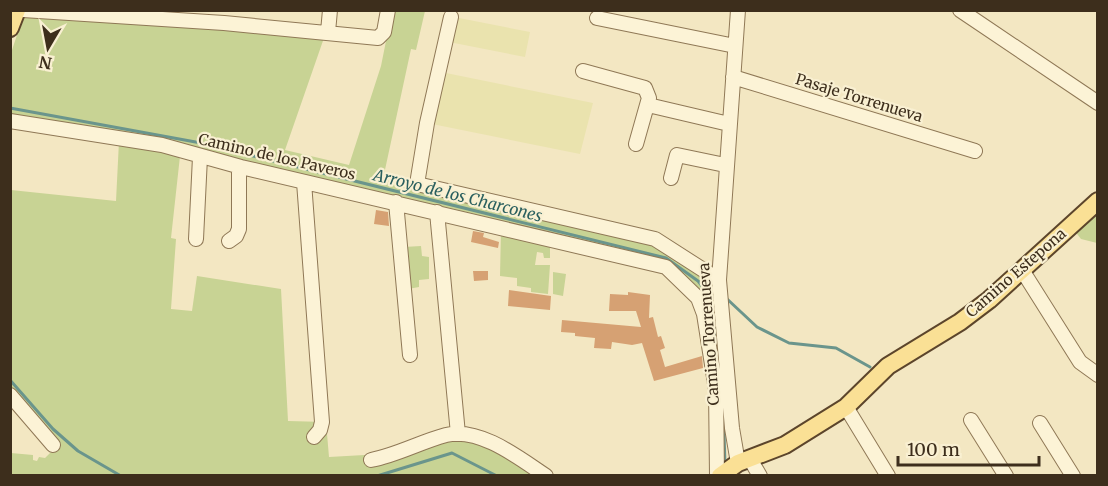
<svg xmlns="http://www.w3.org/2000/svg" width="1108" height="486" viewBox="0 0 1108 486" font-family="Merriweather,serif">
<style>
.farmland{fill:#eae3ae}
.green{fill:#c8d394}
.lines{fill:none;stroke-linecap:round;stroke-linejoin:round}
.stream{stroke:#6a958c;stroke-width:3}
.building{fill:#d6a173}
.minor-casing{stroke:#8f7856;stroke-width:16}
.major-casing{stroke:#5c452b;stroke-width:20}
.minor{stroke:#fcf3d6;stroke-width:14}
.major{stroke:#fae095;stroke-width:16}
.labels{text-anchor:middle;stroke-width:4.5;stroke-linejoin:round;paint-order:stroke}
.street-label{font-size:15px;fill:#3d2e1c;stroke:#f9f0d2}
.water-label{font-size:16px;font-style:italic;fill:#2a5f5e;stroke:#f9f0d2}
</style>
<rect width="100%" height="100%" fill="#f3e7c2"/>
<path class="farmland" d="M454,17l76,15 -5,25 -76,-15z
M441,72l152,31 -13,51 -148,-30z"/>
<path class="green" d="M392,11h33l-9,39 -5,-1 -28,130 270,63 60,40 7,43 -12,1 -37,-59 -660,-150v-64l12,-36 302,18 -40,115 64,15 32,-99z
M119,141l61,15 -9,82 5,1 -5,70 21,2 5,-35 84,13 7,132 38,1 3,35 53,-3 71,-15 26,2 63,34 -531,1v-23l22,2v5l4,1 2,-4 6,1 13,-13 -47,-55v-200l105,11z
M1097,208v35l-16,-4 -7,-9z
M501,230l49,14v14h-6l-1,-5 -6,-1 -2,13h15l-2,29 -17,-2v-4l-14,-2v-8l-17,-2z
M421,246l1,10 7,1v22l-10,1v7l-11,2 -4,-42z
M553,272l13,2 -3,22 -10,-2z"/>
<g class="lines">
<path class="stream" d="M10,108l191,35 465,115 32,23 13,16 10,81
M703,284l9,6
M726,298l31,29 32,16 47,5 34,19
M10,380l43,49 25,22 43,25
M723,400l2,65
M377,476l75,-23 45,23"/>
</g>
<path class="building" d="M376,210l12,2 1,14 -15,-2z
M473,231l11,2 -1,4 16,5 -1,6 -27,-6z
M473,271h15v9l-14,1z
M509,290l42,6 -1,14 -42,-4z
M628,292l22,3 -1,23 4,-1 5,20 3,-1 4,12 -5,2 5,17 37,-11 1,12 -49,13 -12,-38 -10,2 -20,-3 -1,7 -17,-1 1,-10 -20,-2v-3l-14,-1 1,-12 79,7 -5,-16h-27l1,-17 18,1z"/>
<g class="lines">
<defs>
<path id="minor" d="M23,10l201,13 154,15 6,-6 4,-22
M738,10l-19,270 13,148 6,35
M960,10l138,93
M451,17l-24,106 -10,61 238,55 64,41
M597,18l138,28
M328,32l2,-22
M583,71l62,17 4,10 -13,46
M733,77l242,74
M648,105l81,19
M10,121l152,24 79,22 425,100 32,31 6,16 12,76 1,86
M671,178l6,-23 48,10
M304,182l18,240 -2,8 -6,7
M396,202l14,153
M437,212l21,222
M196,239l4,-82
M229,241l7,-5 3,-7v-62
M1022,270l58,92 18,13
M10,395l43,50
M846,407l42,69
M971,420l35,56
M1040,423l33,53
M750,459l10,17
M371,460c26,-5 49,-18 75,-25 34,-8 73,23 100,41"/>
<path id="major" d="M10,28l7,-18
M720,476l18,-13 47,-18 61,-38 42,-41 72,-44 29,-22 109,-99"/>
</defs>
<use href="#minor" class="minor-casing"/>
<use href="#major" class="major-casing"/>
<use href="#minor" class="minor"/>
<use href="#major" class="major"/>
</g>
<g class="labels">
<g class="street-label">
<text transform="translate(859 98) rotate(17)" y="5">Pasaje Torrenueva</text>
<text transform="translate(277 157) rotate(13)" y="5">Camino de los Paveros</text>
<text transform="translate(1016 273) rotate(-41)" y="5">Camino Estepona</text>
<text transform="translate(709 334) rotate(-94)" y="5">Camino Torrenueva</text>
</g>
<g class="water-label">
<text transform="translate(458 195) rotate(14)" y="6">Arroyo de los Charcones</text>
</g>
</g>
<rect width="1108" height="486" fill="none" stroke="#3d2e1c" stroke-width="24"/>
<g transform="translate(48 48) rotate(190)" stroke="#f9f0d2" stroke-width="4.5" paint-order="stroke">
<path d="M0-4.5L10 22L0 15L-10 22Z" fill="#3d2e1c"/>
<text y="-9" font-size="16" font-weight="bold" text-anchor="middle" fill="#3d2e1c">N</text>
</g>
<path d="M898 456v9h141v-9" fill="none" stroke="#3d2e1c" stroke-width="3"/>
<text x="907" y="456" font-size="18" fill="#3d2e1c" stroke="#f9f0d2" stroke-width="4.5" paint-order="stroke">100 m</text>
</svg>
